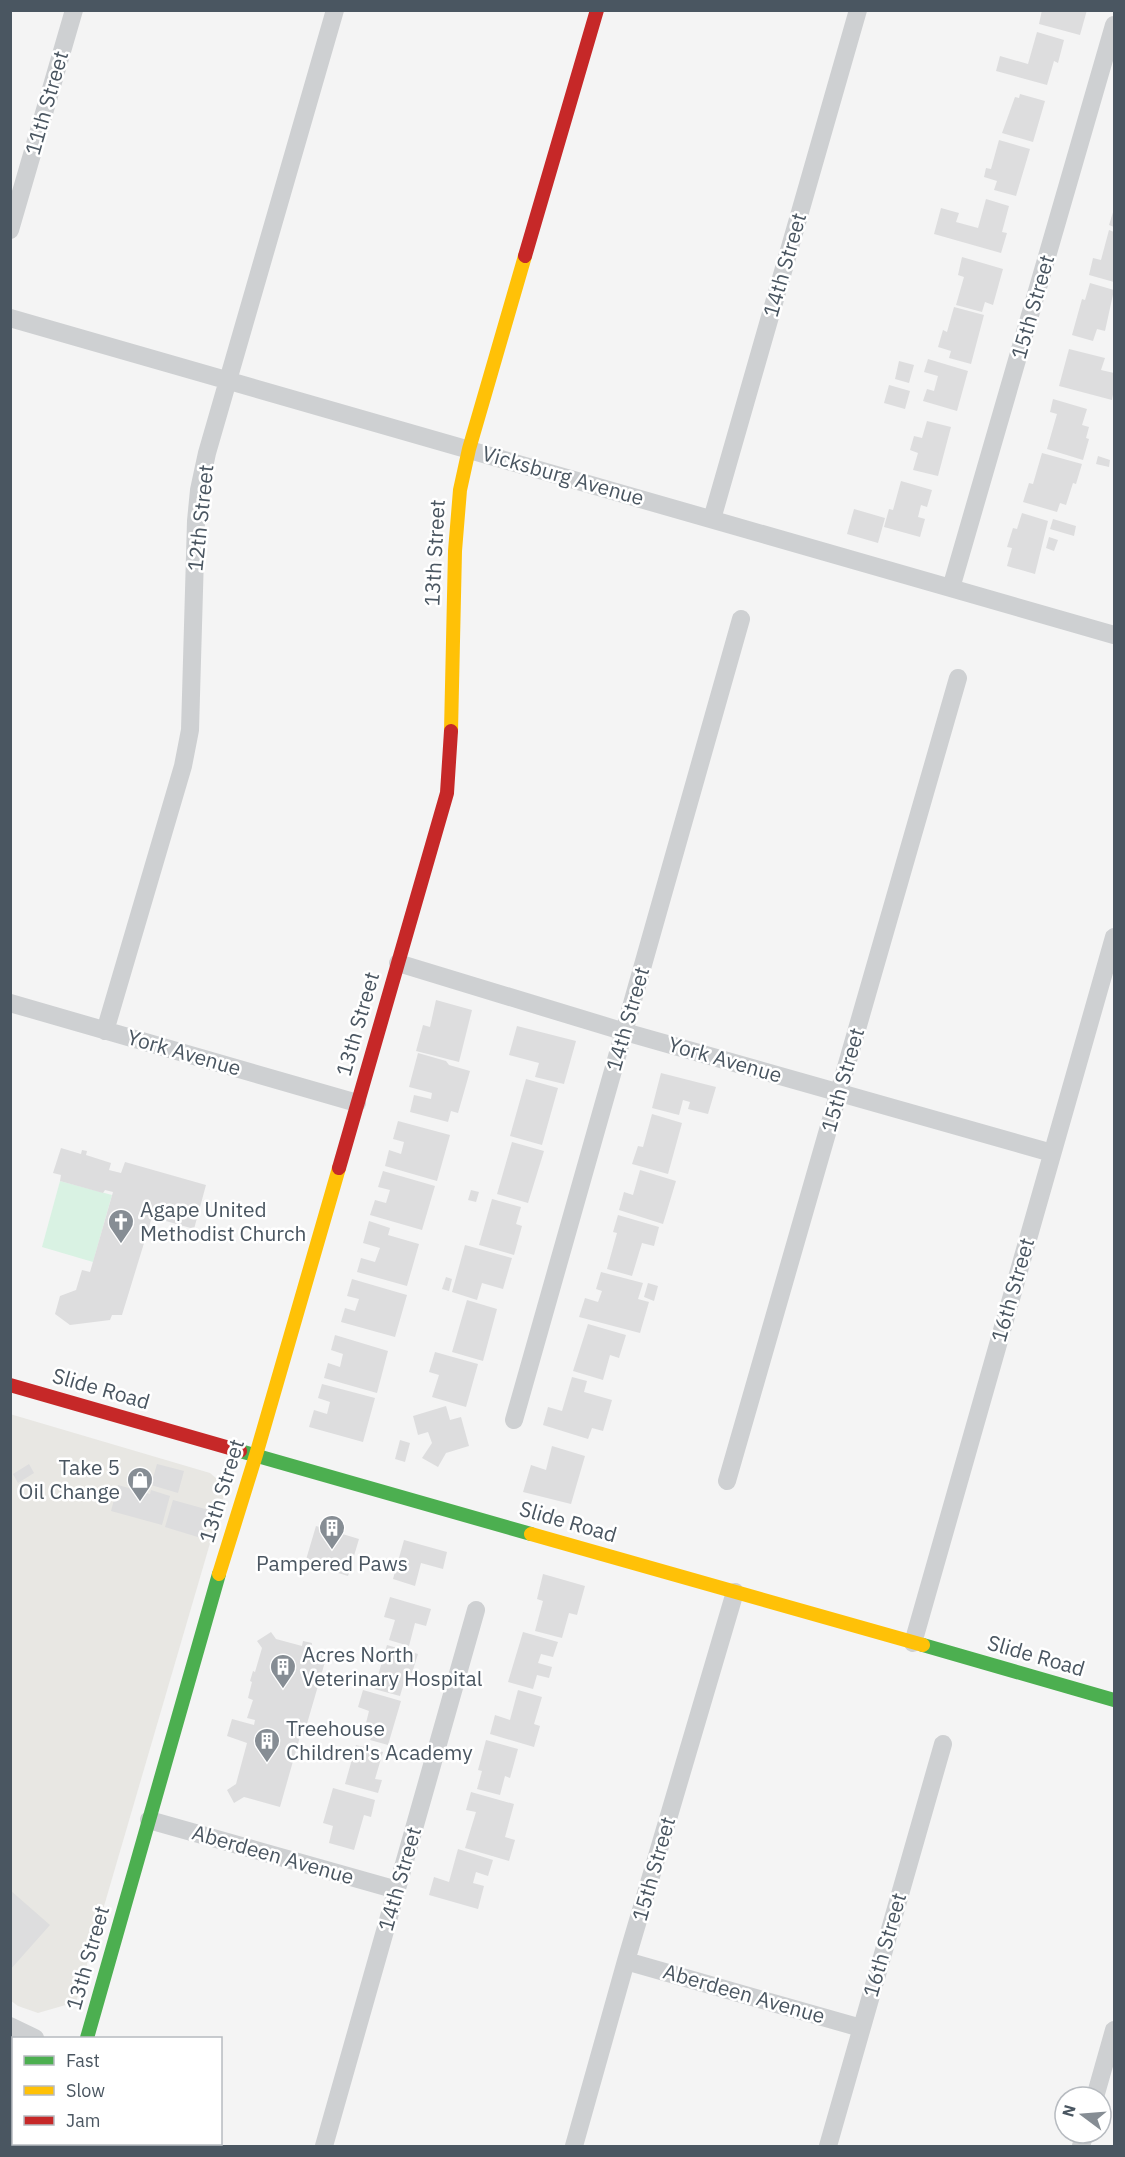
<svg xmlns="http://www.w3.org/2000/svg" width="1125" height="2157" viewBox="0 0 1125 2157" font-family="'IBM Plex Sans',sans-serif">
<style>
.commercial{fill:#e8e7e3}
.green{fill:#d9f2e3}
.building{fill:#ddddde}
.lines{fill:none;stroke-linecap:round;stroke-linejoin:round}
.street{stroke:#ced0d2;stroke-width:18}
.fast{stroke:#4caf50;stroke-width:14}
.slow{stroke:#ffc107;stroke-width:14}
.jam{stroke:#c62828;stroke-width:14}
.labels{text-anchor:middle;stroke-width:5;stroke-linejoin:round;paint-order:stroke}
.street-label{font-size:21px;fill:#4a5661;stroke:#fff}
.poi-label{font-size:21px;fill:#4a5661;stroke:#fff;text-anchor:start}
</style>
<rect width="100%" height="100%" fill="#f4f4f4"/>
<path class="commercial" d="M10,1414l200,59 7,6 8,13 -149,510 -38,11 -20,-7 -8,-6z"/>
<path class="green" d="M60,1181l52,14 -19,67 -51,-15z"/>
<path class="building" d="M1042,10h45l-7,25 -41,-11z
M1037,32l27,8 -6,23 -4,-2 -7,24 -51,-14 4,-15 28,8z
M1020,94l25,7 -12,41 -31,-9 13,-36 4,1z
M999,140l31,9 -14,47 -22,-6 3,-9 -13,-4 2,-9 5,1z
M986,199l23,7 -7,26 5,1 -6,20 -67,-19 7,-26 18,5 -3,9 22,6z
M1114,209v18l-5,-2z
M1109,230l5,2v50l-25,-7 4,-17 8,2z
M962,257l41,12 -10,36 -8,-3 -3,10 -26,-7 8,-28 -6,-2z
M1090,283l24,7 -9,41 -8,-2 -4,12 -21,-6 10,-36 3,1z
M954,307l30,8 -13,49 -22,-6 2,-7 -13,-4 5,-17 4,2z
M1069,349l36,9 -4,12 13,3v16l-2,11 -53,-14z
M928,359l40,12 -11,40 -34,-10 4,-12 7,2 4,-15 -14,-4z
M899,361l15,4 -5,18 -14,-4z
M889,385l21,6 -5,18 -21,-6z
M1053,399l34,10 -5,16 7,2 -3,11 3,1 -6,21 -36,-11 10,-35 -7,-2z
M927,421l24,6 -13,49 -25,-6 5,-17 -8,-3 4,-14 8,2z
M1042,453l40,11 -6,20 -3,-1 -7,22 -6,-2 -3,9 -34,-10 6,-19 4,1z
M1098,456l12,4 -1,7 -13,-3z
M901,481l31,9 -5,17 -6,-2 -3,12 7,2 -5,18 -36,-10 5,-18 4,1z
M854,509l31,9 -7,25 -31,-9z
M1022,513l26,8 -13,53 -28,-8 5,-18 -5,-1 6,-19 4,1z
M1053,519l23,7 -2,10 -24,-7z
M1049,537l9,3 -4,11 -8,-3z
M436,1000l36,10 -13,52 -43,-11 7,-26 7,2z
M517,1026l59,15 -12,43 -29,-7 4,-14 -30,-8z
M418,1053l28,8 3,4 21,6 -12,42 -7,-2 -3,11 -38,-10 4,-17 17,4 1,-6 -23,-6z
M661,1073l55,14 -8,27 -20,-5 2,-7 -7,-2 -4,15 -27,-7z
M526,1079l32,9 -16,57 -32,-9z
M652,1114l30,9 -14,51 -36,-10 6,-18 5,1z
M398,1121l52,14 -13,46 -52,-15 4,-16 12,4 3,-12 -11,-3z
M512,1142l32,9 -16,52 -31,-9z
M61,1148l20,6 1,-4 5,1 -1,4 25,8 -2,7 12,3 4,-11 81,23 -12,44 -42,-12 -30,98h-10l-2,5 -40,5 -15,-11 5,-18 16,-6 6,-20 8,2 23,-80 -8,-2 -2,3 -43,-12 1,-6 -8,-2z
M640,1170l36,11 -13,43 -44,-14 5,-18 9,3z
M383,1171l52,15 -13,44 -52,-15 5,-15 11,3 4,-13 -12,-3z
M471,1190l8,2 -3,10 -8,-2z
M492,1199l29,8 -5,17 6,2 -8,29 -35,-10z
M618,1215l41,12 -5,19 -12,-3 -10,33 -25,-7 10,-36 -4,-1z
M369,1221l21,7 -2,7 31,9 -12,42 -50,-14 4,-14 14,4 5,-14 -17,-5z
M465,1245l47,13 -9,31 -21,-6 -5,17 -25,-8z
M601,1272l42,11 -5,16 11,3 -9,31 -61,-16 6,-19 13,4 4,-11 -6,-2z
M446,1277l6,2 -3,12 -7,-2z
M352,1279l55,16 -12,42 -54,-15 4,-14 10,3 4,-12 -12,-3z
M648,1283l10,3 -4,15 -10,-4z
M467,1300l30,9 -14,52 -31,-9z
M588,1324l38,11 -7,23 -9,-3 -7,25 -30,-9z
M335,1335l53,16 -11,42 -53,-15 4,-15 12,4 3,-13 -12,-4z
M435,1352l43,12 -12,43 -34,-10 7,-22 -10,-3z
M572,1377l15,4 -3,11 28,8 -9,31 -11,-3 -4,11 -45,-14 5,-18 14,4z
M322,1384l53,14 -12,44 -54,-15 5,-17 13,4 3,-12 -12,-4z
M446,1406l4,14 11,-3 8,29 -23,7 -8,14 -16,-9 10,-15 -4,-11 -10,3 -5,-19z
M400,1440l10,3 -5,19 -10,-3z
M552,1446l33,10 -14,48 -48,-12 8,-27 15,5z
M29,1464l5,9 -16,10 -5,-9z
M157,1464l27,7 -6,22 -27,-8z
M118,1485l32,9 1,-4 19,6 -8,29 -51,-14z
M173,1500l36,10 -8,28 -36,-11z
M316,1526l43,13 -11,37 -43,-13z
M404,1540l43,12 -4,17 -22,-6 -6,23 -22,-7z
M543,1574l42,12 -8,29 -8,-2 -7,25 -27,-7 8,-30 -6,-2z
M390,1597l41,12 -5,17 -11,-3 -6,23 -20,-6 6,-20 -11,-3z
M271,1632l5,7 26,7 1,-5 9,2 -1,8 16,4 -23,79 -3,-1 -21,74 -36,-10 -10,6 -7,-13 9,-6 11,-41 -20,-7 5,-17 22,6 1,-5 -8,-2 6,-18 -5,-2 4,-16 -2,-1 3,-10 2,1 7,-24 -5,-7z
M523,1632l35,10 -5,15 -12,-3 -3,9 14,4 -3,11 -12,-3 -4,14 -25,-7z
M387,1645l31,9 -6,19 -5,-1 -7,24 -26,-7z
M363,1690l38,11 -13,44 -18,-5 2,-6 -5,-2 3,-7 -4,-2 3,-12 -11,-4z
M518,1690l24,7 -8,27 6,2 -6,21 -44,-13 5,-19 15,5z
M486,1740l32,9 -8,29 -5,-2 -5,19 -23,-6 5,-18 -4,-1z
M356,1745l27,7 -8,27 7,1 -4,13 -33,-9z
M333,1788l42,12 -4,17 -7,-2 -10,35 -25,-7 4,-17 -10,-3z
M471,1792l43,12 -9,33 10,3 -6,21 -44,-13 11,-36 -10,-2z
M458,1849l35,11 -5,16 -12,-4 -3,11 11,3 -6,23 -49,-14 5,-18 15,5z
M10,1890l40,35 -40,45z"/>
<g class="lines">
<path class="street" d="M10,230l64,-220
M10,318l1104,317
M712,519l146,-509
M951,588l163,-563
M398,963l227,69 427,121
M10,1003l347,100
M105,1031l78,-265 7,-36 6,-209 3,-31 8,-37 128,-443
M514,1420l227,-801
M727,1481l231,-803
M913,1643l201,-706
M149,1820l248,70
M626,1961l235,67
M10,2026l25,12
M1095,2097l19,-67
M324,2146l152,-536
M574,2146l52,-185 109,-369
M828,2146l115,-402
M1081,2146l4,-13"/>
<path class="fast" d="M240,1451l291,83
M923,1645l191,55
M87,2038l132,-464"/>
<path class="slow" d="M451,731l4,-180 5,-61 9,-41 56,-193
M531,1534l392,111
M219,1574l37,-119 83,-287
M56,2146l1,-2"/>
<path class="jam" d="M525,256l72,-246
M339,1168l108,-375 4,-62
M10,1385l230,66"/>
</g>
<defs>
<symbol id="church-pin" viewBox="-11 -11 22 30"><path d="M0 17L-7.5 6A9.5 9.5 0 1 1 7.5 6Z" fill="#868d94" stroke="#fff"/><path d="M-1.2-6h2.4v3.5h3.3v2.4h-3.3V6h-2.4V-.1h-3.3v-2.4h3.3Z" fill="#fff"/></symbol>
<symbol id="shop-pin" viewBox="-11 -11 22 30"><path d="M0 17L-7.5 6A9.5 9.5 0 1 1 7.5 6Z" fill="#868d94" stroke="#fff"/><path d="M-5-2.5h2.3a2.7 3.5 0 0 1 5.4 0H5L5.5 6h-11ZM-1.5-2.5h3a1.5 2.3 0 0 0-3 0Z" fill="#fff"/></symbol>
<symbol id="building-pin" viewBox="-11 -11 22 30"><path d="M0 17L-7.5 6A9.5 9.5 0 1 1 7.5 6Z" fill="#868d94" stroke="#fff"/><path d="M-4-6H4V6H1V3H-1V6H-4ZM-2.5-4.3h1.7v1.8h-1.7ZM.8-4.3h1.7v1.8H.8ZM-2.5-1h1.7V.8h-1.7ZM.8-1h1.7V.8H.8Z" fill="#fff"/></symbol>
</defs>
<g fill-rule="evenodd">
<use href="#church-pin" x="106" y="1207" width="30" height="40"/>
<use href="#shop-pin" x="125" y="1465" width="30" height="40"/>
<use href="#building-pin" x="317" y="1513" width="30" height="40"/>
<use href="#building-pin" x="268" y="1652" width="30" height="40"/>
<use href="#building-pin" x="252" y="1726" width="30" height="40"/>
</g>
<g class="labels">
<g class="street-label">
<text transform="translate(47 103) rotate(-74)" y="7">11th Street</text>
<text transform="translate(785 265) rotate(-74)" y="7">14th Street</text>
<text transform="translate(1033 307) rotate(-74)" y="7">15th Street</text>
<text transform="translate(563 476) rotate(16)" y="7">Vicksburg Avenue</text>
<text transform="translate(201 518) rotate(-84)" y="7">12th Street</text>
<text transform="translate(435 553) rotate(-87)" y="7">13th Street</text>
<text transform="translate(628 1019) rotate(-74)" y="7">14th Street</text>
<text transform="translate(358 1024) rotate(-74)" y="7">13th Street</text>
<text transform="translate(184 1053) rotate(16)" y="7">York Avenue</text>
<text transform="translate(725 1060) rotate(16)" y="7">York Avenue</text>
<text transform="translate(843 1080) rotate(-74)" y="7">15th Street</text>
<text transform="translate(1013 1290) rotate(-74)" y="7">16th Street</text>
<text transform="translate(101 1389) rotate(16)" y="7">Slide Road</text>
<text transform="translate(222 1491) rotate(-73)" y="7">13th Street</text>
<text transform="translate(568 1522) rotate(16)" y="7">Slide Road</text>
<text transform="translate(1036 1656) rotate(16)" y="7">Slide Road</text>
<text transform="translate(273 1855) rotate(16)" y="7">Aberdeen Avenue</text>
<text transform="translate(654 1869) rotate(-74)" y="7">15th Street</text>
<text transform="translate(400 1879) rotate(-74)" y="7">14th Street</text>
<text transform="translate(885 1945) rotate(-74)" y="7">16th Street</text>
<text transform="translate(88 1958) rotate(-74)" y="7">13th Street</text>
<text transform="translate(744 1994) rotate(16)" y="7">Aberdeen Avenue</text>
</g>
<g class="poi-label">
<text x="140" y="1217">Agape United<tspan x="140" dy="24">Methodist Church</tspan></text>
<text x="120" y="1475" text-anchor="end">Take 5<tspan x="120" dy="24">Oil Change</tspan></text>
<text x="332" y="1571" text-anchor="middle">Pampered Paws</text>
<text x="302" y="1662">Acres North<tspan x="302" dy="24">Veterinary Hospital</tspan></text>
<text x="286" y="1736">Treehouse<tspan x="286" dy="24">Children's Academy</tspan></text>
</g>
</g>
<rect width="1125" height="2157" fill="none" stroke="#4a5661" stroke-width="24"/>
<rect x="12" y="2037" width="210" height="108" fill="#ffffff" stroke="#b7bbc0" stroke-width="1.5"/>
<rect x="24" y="2056" width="30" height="9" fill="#4caf50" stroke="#b7bbc0" stroke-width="1.5"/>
<text x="66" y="2067" font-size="18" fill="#4a5661">Fast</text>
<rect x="24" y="2086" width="30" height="9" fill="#ffc107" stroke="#b7bbc0" stroke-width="1.5"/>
<text x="66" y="2097" font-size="18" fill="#4a5661">Slow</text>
<rect x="24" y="2116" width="30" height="9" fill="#c62828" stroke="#b7bbc0" stroke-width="1.5"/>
<text x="66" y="2127" font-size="18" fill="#4a5661">Jam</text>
<g transform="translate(1083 2115) rotate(286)"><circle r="28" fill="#ffffff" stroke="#b7bbc0" stroke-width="1.5"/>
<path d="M0-4.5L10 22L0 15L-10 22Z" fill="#868d94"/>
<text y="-9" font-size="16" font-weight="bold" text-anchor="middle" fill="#4a5661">N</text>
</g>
</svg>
